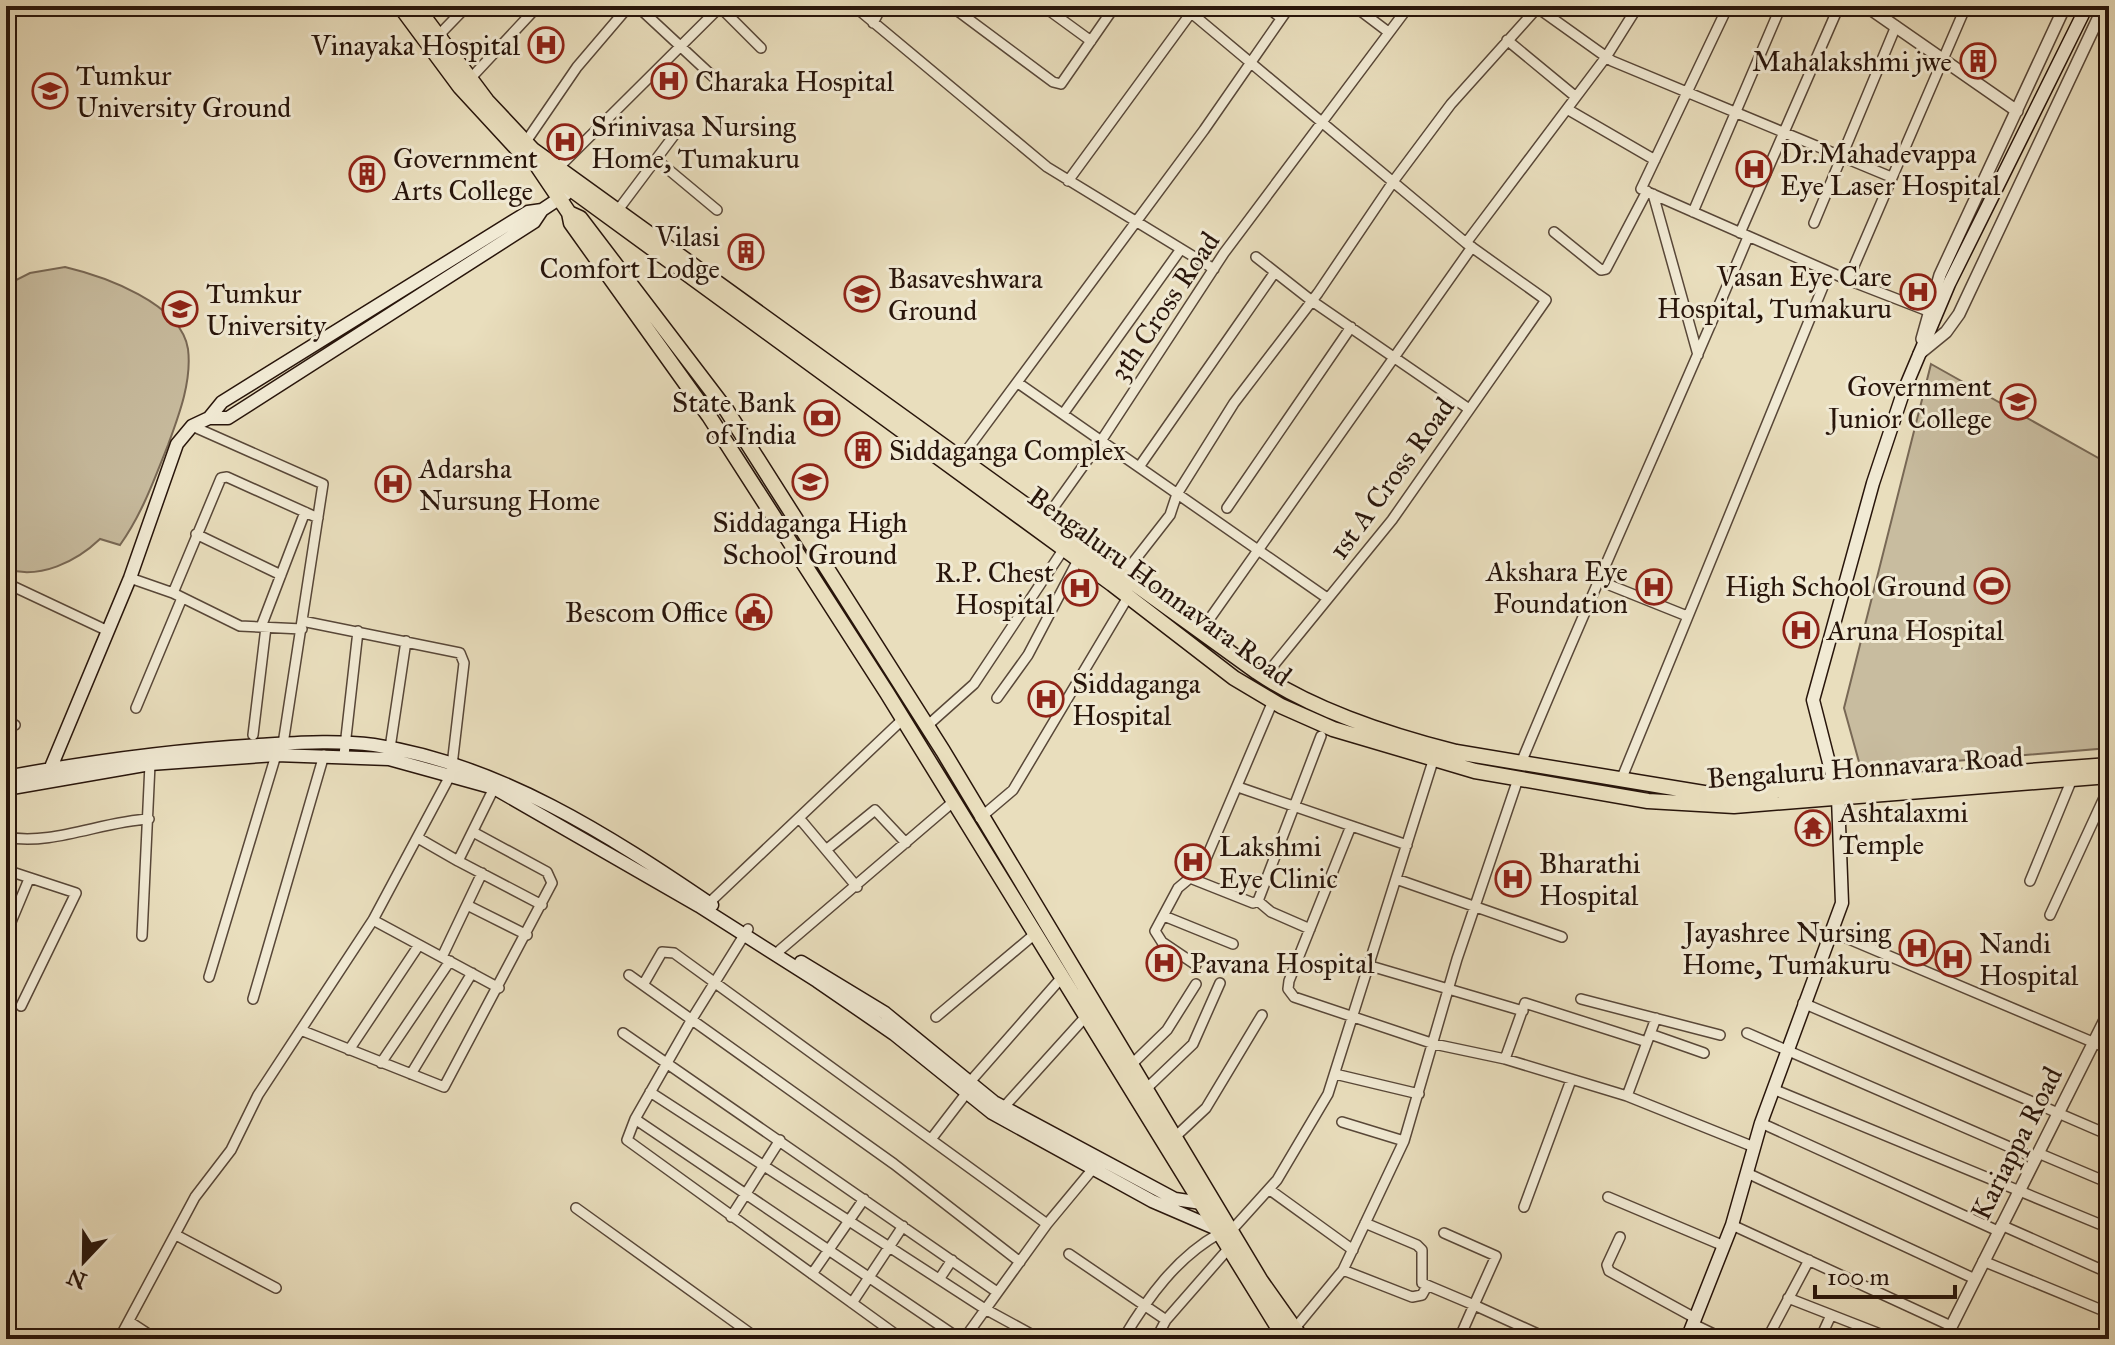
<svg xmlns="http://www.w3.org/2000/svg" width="2115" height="1345" viewBox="0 0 2115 1345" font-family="'IM FELL Great Primer',serif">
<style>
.green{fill:#c8bc9f;stroke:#786855;stroke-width:2}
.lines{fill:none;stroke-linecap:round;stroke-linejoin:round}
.minor-casing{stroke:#584738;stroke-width:12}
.tertiary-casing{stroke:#584738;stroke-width:14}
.secondary-casing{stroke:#28150b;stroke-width:15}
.primary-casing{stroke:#28150b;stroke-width:17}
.minor{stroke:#f1ead4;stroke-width:9}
.tertiary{stroke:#f1ead4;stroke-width:11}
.secondary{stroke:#f1ead4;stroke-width:12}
.primary{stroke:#e9debd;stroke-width:14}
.labels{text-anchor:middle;stroke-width:6;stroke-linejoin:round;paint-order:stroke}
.poi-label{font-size:28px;fill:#28150b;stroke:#f1ead4;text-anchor:start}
.street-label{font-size:28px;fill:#28150b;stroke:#f1ead4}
</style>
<rect width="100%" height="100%" fill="#e9debd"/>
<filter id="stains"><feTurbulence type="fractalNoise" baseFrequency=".0025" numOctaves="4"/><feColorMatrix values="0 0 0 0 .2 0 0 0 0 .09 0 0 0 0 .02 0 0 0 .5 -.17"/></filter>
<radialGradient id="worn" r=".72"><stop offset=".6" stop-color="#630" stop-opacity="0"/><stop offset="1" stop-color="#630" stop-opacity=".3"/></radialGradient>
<path class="green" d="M65,267c38,9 116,36 123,82 4,32 -9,66 -20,96 -14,35 -26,69 -48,100l-20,-6c-23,22 -60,41 -94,30v-284l24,-12z
M1931,364l178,100v284l-248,21 -17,-61z"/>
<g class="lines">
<defs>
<path id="minor" d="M637,6l85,79
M854,6l193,161 167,102
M951,6l102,76 8,2 54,-78
M1043,6l48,35
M1183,6l283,237 80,57 -154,220 -128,157
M1266,6l15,12
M1354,6l33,25
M1535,6l77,55 279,116
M1728,6l-87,183 207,91 85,33
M720,7l41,41
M1883,18l8,-12
M873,23l9,-17
M437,37l30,-31
M1507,40l69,57
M470,79l68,-73
M1567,109l88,51
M525,143l52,-76 52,-61
M657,160l60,50
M558,168l163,-162
M1068,181l128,-175
M1653,194l45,161
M618,210l57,-76
M1693,212l88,-206
M1814,223l82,-197
M1554,232l47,38 5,-1 41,-78
M1740,233l99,-227
M1466,243l140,-186 32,-51
M1256,257l56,44 157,108
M1848,280l118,-274
M1018,383l309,215
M1063,414l118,-165
M192,426l131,58 -40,260
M958,462l246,-332 86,-124
M1139,467l136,-195
M1227,508l124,-181
M1046,518l55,-77 123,-188 185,-247
M196,534l85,41
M1124,574l46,-59 7,-21 57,-91 84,-110 77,-114 56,-75 88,-98
M130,578l43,15 67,33 62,3
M1597,580l90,36
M6,583l102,48
M173,593l48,-115 6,-1 91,41
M261,627l44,-115
M1201,631l271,-384
M997,698l31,-43 50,-95
M136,708l46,-110
M6,721l9,4
M927,726l47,-42 89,-134
M253,735l13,-108
M390,748l16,-107
M344,755l14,-124
M1521,763c73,-177 153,-350 227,-526
M1621,780l208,-508
M1238,787l169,58
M980,818l33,-28 115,-193
M800,819l57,68
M1351,826l-62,155 -1,8 6,8 140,47 71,15 122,37 127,51
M6,837c46,9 97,-16 143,-18
M418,838l40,23 36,-73
M826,850l49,-40 31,33
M458,861l84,44
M6,870l70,23 -55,113
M1396,879l166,58
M1197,880l76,-179
M2030,881l42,-102
M1258,901l13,11 39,17
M709,903l193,-183
M467,905l60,30
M2050,915l59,-128
M1164,916l69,28
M373,920l126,68
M748,929l-56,90 -57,100 -8,21 275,199
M1830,931l279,118
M6,934l23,-55
M142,936l8,-172
M780,950l173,-148
M442,957l40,-84
M1196,965l-34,-23 -7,-11 23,-43 12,-10 63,25 5,-2 63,-165
M1367,965l156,46
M629,975l265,189 126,98
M209,977l67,-222
M643,985l19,-33 12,1 373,271
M253,999l71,-244
M1581,999l139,36
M1803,1003l306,132
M936,1017l100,-84
M303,1031l141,56 108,-204 -5,-11 -74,-40
M623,1033l374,259
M1747,1033l288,125
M1650,1034l54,19
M349,1050l70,-105
M1505,1059l20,-56 122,39
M381,1063l69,-102
M1131,1065l36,-35 29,-46
M411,1074l61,-101
M1335,1074l84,20
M969,1083l94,-107
M1146,1089l47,-45 27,-61
M1773,1089l336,139
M650,1092l335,217 55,30
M1627,1096l29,-78
M1004,1107l84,-93
M635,1119l325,220
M1342,1122l62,19
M1761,1123l237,108
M1175,1137l31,-29 56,-93
M932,1138l33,-43
M2038,1153l71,30
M1747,1173l228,106
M1270,1190l83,60
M1608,1197l116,49
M1524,1207l47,-127
M576,1208l182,131
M731,1217l49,-77
M1365,1223l52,22 5,5v33l52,22 22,-49 -52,-23
M1732,1225l219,101
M2001,1225l108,48
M1231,1231l46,-51 51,-86 105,-333
M176,1235l100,53
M1620,1237l-13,28 2,6 86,47
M1069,1254l97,66 63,-72
M1983,1261l126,52
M1343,1270l69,27 10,-2 5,-9
M812,1274l52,-75
M940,1278l12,-18
M1788,1298l105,41
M852,1303l51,-77
M130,1322l26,17
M1693,1324l31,15
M1296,1327l47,-57 61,-129 53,-182 61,-180
M6,1336l7,3
M119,1339l76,-142 36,-47 27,-55 115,-175 78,-146 13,-111 -4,-10 -158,-32
M964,1339l83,-115 49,-59
M1123,1339c25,-42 54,-82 97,-106
M1156,1339l10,-19
M1459,1339l15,-34 75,34
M1767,1339l42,-79
M1820,1339l11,-24"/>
<path id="tertiary" d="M1866,6l151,105
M1922,339l18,-64 125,-269
M1919,354l27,-22 13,-18 145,-308
M1945,1339l164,-327"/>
<path id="secondary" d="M209,418h19l306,-196 8,-12
M49,772l81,-194 47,-134 15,-18 17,-8 13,-16 306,-190 14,-2 24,-16
M6,777c85,-16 167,-27 253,-32 38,-2 77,-5 115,0 125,19 235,90 338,160
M6,789l144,-25 126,-9 113,4 105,29 205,118 118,75 77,53 98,79 160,88 72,31
M801,962l84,51 109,89 181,97 33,5
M1687,1339l45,-114 29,-102 81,-220 -4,-105 -25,-98 60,-217 30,-90 46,-109 138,-278"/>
<path id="primary" d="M400,6l60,81 60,65 592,432 122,94 47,28 52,23 142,42 173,30 86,5 375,-30
M416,6l71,95 46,49 724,522c57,39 132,63 199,80l260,43 393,-30
M538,167l31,46 2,10 138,193 178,277 398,646
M569,213l11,5 147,193 216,340 318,530 41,58"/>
</defs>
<use href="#minor" class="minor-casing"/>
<use href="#tertiary" class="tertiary-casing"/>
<use href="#secondary" class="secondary-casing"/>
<use href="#primary" class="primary-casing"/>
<use href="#minor" class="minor"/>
<use href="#tertiary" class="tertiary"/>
<use href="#secondary" class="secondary"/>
<use href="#primary" class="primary"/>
</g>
<defs>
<symbol id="hospital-ring" viewBox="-11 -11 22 22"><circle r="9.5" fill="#f1ead4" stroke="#8f2418" stroke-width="1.5"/><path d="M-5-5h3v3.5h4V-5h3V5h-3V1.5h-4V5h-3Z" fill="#8f2418"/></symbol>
<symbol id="building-ring" viewBox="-11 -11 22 22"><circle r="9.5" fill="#f1ead4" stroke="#8f2418" stroke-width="1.5"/><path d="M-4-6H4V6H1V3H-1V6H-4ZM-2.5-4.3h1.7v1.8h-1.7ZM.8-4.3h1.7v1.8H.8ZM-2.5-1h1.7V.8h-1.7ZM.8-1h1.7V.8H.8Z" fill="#8f2418"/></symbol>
<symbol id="university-ring" viewBox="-11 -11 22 22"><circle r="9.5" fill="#f1ead4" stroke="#8f2418" stroke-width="1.5"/><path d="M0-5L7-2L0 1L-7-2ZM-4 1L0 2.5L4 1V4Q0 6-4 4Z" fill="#8f2418"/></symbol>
<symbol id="school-ring" viewBox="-11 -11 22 22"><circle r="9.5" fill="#f1ead4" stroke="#8f2418" stroke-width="1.5"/><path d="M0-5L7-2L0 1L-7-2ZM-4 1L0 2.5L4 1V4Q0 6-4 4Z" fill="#8f2418"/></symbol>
<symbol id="bank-ring" viewBox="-11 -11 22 22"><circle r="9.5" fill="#f1ead4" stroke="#8f2418" stroke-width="1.5"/><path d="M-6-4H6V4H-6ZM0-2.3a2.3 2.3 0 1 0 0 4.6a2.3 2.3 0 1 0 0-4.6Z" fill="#8f2418"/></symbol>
<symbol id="stadium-ring" viewBox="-11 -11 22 22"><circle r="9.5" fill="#f1ead4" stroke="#8f2418" stroke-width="1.5"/><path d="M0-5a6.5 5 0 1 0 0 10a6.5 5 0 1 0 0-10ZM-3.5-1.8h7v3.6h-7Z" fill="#8f2418"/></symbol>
<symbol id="civic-ring" viewBox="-11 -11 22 22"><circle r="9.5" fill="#f1ead4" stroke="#8f2418" stroke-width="1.5"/><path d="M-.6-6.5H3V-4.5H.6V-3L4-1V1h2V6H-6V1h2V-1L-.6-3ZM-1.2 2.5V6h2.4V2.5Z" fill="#8f2418"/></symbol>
<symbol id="temple-ring" viewBox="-11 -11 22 22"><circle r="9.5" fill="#f1ead4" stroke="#8f2418" stroke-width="1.5"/><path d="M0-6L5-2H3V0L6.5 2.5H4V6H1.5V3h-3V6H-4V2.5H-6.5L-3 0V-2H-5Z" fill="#8f2418"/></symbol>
</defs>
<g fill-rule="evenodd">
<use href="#hospital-ring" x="526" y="25" width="40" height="40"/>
<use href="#building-ring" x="1958" y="41" width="40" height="40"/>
<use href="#hospital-ring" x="649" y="61" width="40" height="40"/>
<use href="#university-ring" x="30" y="71" width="40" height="40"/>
<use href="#hospital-ring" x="545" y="122" width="40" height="40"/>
<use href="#hospital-ring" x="1734" y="149" width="40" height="40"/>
<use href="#building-ring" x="347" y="154" width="40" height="40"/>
<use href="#building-ring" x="726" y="232" width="40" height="40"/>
<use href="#hospital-ring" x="1898" y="272" width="40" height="40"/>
<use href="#school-ring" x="842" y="274" width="40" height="40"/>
<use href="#university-ring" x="160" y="289" width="40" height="40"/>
<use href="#university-ring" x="1998" y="382" width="40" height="40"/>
<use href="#bank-ring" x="802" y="398" width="40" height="40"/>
<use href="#building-ring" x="843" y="430" width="40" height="40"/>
<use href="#school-ring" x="790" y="462" width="40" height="40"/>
<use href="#hospital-ring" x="373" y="464" width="40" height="40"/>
<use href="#stadium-ring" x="1972" y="566" width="40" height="40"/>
<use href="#hospital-ring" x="1634" y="567" width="40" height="40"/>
<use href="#hospital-ring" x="1060" y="568" width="40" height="40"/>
<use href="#civic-ring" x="734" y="592" width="40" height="40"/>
<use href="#hospital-ring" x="1781" y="610" width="40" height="40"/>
<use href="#hospital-ring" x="1026" y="679" width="40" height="40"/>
<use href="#temple-ring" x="1793" y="808" width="40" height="40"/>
<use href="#hospital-ring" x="1173" y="842" width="40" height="40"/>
<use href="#hospital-ring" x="1493" y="859" width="40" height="40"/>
<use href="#hospital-ring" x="1897" y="928" width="40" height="40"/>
<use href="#hospital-ring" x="1933" y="939" width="40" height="40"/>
<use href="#hospital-ring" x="1144" y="943" width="40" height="40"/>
</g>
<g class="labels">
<g class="poi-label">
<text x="520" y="55" text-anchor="end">Vinayaka Hospital</text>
<text x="1952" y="71" text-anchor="end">Mahalakshmi jwe</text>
<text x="76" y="85">Tumkur<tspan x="76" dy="32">University Ground</tspan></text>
<text x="695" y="91">Charaka Hospital</text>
<text x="591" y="136">Srinivasa Nursing<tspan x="591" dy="32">Home, Tumakuru</tspan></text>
<text x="1780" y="163">Dr.Mahadevappa<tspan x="1780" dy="32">Eye Laser Hospital</tspan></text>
<text x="393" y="168">Government<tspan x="393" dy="32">Arts College</tspan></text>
<text x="720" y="246" text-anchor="end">Vilasi<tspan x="720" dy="32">Comfort Lodge</tspan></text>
<text x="1892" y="286" text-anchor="end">Vasan Eye Care<tspan x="1892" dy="32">Hospital, Tumakuru</tspan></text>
<text x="888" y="288">Basaveshwara<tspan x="888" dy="32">Ground</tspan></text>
<text x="206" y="303">Tumkur<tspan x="206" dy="32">University</tspan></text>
<text x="1992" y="396" text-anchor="end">Government<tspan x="1992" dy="32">Junior College</tspan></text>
<text x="796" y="412" text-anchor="end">State Bank<tspan x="796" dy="32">of India</tspan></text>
<text x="889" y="460">Siddaganga Complex</text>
<text x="419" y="478">Adarsha<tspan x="419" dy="32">Nursung Home</tspan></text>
<text x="810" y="532" text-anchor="middle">Siddaganga High<tspan x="810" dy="32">School Ground</tspan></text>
<text x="1628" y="581" text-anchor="end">Akshara Eye<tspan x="1628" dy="32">Foundation</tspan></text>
<text x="1054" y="582" text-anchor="end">R.P. Chest<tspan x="1054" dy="32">Hospital</tspan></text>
<text x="1966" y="596" text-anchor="end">High School Ground</text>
<text x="728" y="622" text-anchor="end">Bescom Office</text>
<text x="1827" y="640">Aruna Hospital</text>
<text x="1072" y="693">Siddaganga<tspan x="1072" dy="32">Hospital</tspan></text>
<text x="1839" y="822">Ashtalaxmi<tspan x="1839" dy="32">Temple</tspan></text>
<text x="1219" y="856">Lakshmi<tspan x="1219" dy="32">Eye Clinic</tspan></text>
<text x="1539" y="873">Bharathi<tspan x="1539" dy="32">Hospital</tspan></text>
<text x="1891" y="942" text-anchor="end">Jayashree Nursing<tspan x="1891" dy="32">Home, Tumakuru</tspan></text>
<text x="1979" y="953">Nandi<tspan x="1979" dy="32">Hospital</tspan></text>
<text x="1190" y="973">Pavana Hospital</text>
</g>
<g class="street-label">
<text transform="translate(1164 306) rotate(-56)" y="10">3th Cross Road</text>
<text transform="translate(1391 478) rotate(-54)" y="10">1st A Cross Road</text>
<text transform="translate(1160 586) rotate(36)" y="10">Bengaluru Honnavara Road</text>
<text transform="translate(1865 767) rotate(-4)" y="10">Bengaluru Honnavara Road</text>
<text transform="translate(2016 1143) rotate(-63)" y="10">Kariappa Road</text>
</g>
</g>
<rect width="2115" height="1345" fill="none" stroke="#e9debd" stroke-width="32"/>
<rect x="8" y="8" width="2099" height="1329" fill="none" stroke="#28150b" stroke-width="4"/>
<rect x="16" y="16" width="2083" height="1313" fill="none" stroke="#28150b" stroke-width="2"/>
<g transform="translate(84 1261) rotate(202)" stroke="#f1ead4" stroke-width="6" paint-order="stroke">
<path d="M0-6L14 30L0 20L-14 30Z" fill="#28150b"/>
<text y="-12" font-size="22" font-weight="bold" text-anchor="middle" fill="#28150b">N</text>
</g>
<path d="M1815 1285v12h140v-12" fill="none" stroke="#28150b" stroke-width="4"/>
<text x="1827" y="1285" font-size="24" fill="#28150b" stroke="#f1ead4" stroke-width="6" paint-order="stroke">100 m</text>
<rect width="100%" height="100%" filter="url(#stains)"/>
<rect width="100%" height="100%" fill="url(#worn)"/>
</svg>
